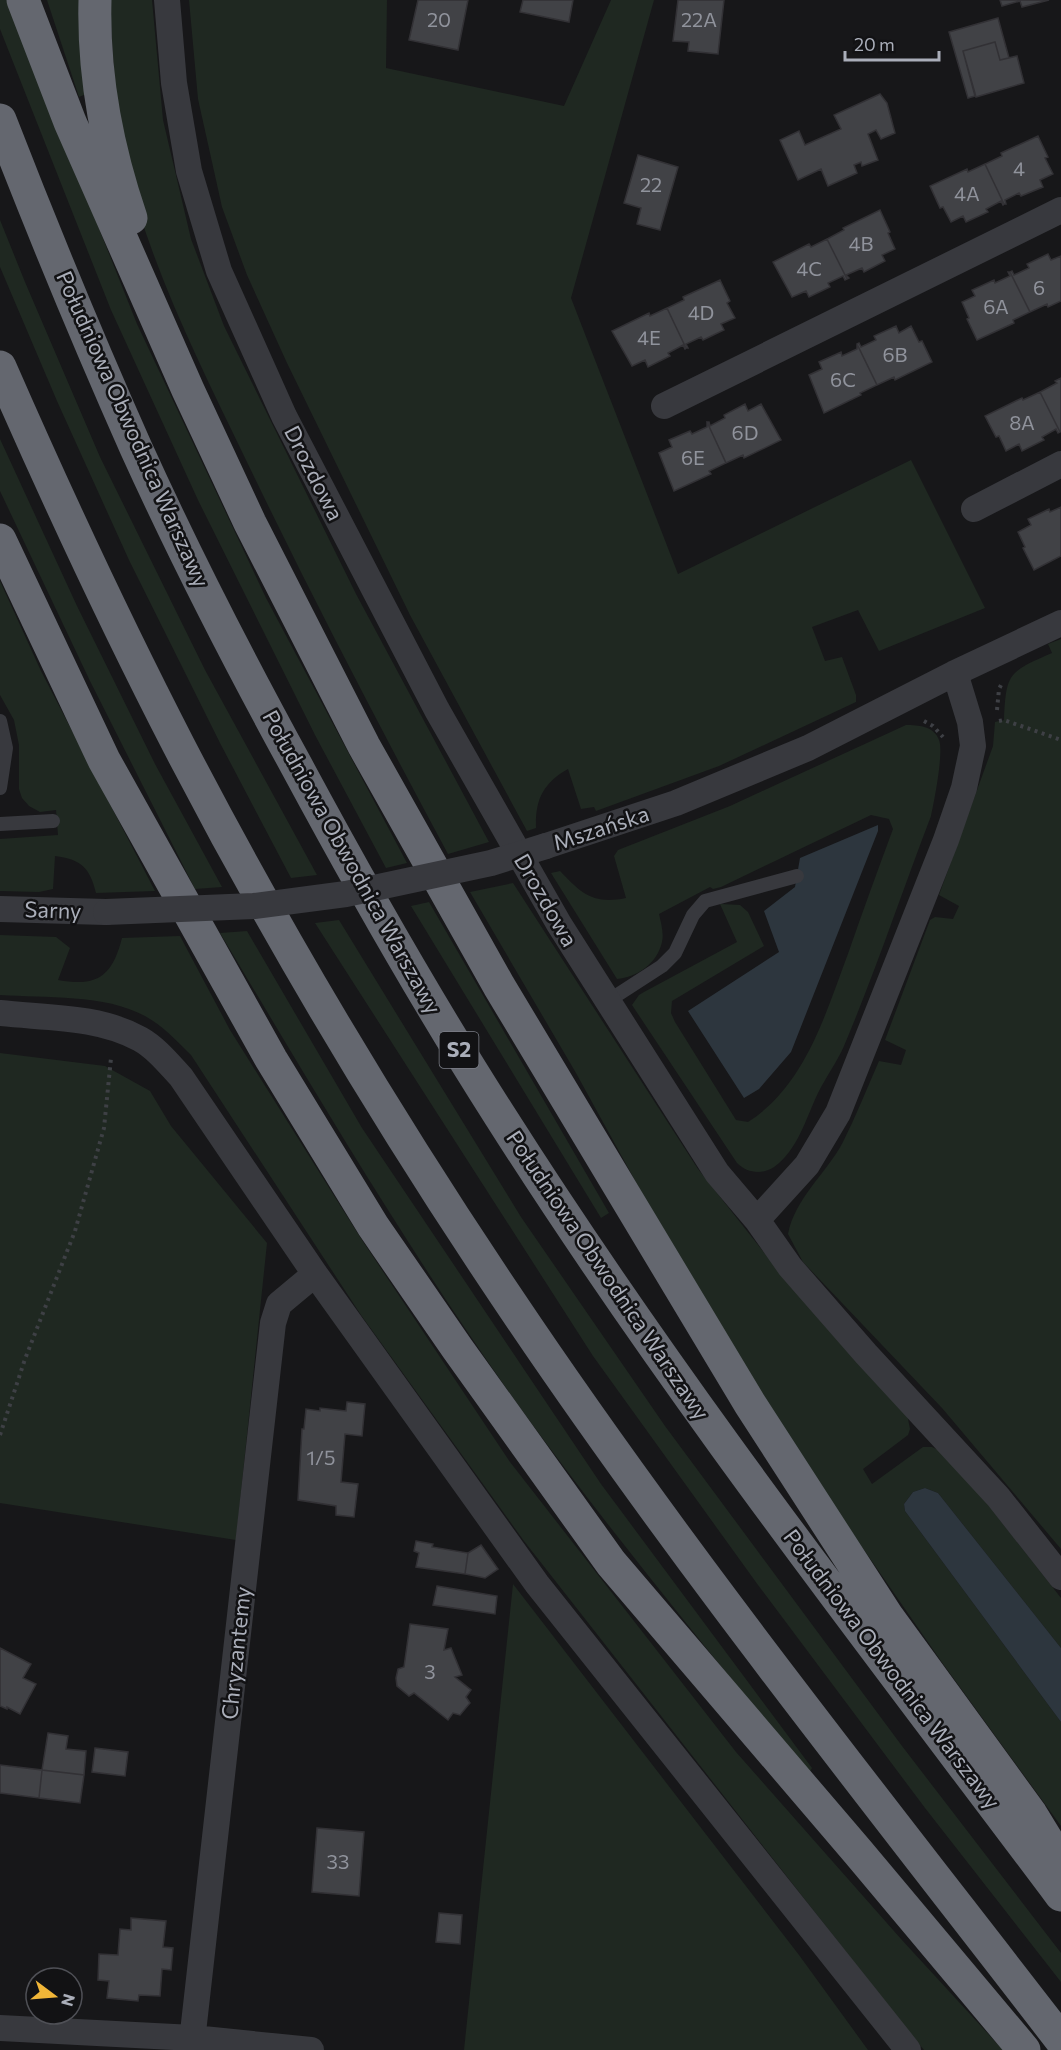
<svg xmlns="http://www.w3.org/2000/svg" width="1061" height="2050" viewBox="0 0 1061 2050" font-family="Commissioner,sans-serif">
<style>
.green{fill:#1f2821}
.water{fill:#2d363e}
.building{fill:#414246;stroke:#323135;stroke-width:1.5}
.lines{fill:none;stroke-linecap:round;stroke-linejoin:round}
.path{stroke:#3e4045;stroke-width:4;stroke-dasharray:3 4.5;stroke-linecap:butt}
.lane{stroke:#38393e;stroke-width:14}
.street{stroke:#38393e;stroke-width:26}
.highway{stroke:#64676f;stroke-width:33}
.street-bridge{stroke:#38393e;stroke-width:26}
.labels{text-anchor:middle;stroke-width:5;stroke-linejoin:round;paint-order:stroke}
.number-label{font-size:20px;fill:#90939c}
.shield{fill:#121214;stroke:#7c7f88;stroke-width:1.5}
.shield-label{font-size:21px;font-weight:bold;fill:#aaaeb9}
.street-label{font-size:22px;fill:#aaaeb9;stroke:#121214}
</style>
<rect width="100%" height="100%" fill="#171719"/>
<path class="green" d="M0,0h8l129,324 129,274 141,265 -21,5 -71,-133 -117,-235 -87,-190 -111,-281z
M47,0h33l6,94 -7,3z
M110,0h42l11,120 28,119 33,87 132,268 133,248 -41,12c-70,-130 -138,-261 -202,-394 -39,-81 -80,-162 -107,-248 -21,-69 -26,-141 -29,-212z
M189,0h198l-1,68 178,38 47,-106h43l-83,298 107,276 233,-114 74,148 -106,43 -21,-41 -46,17 13,34 17,-4 14,38v7l-137,64 -123,45 -2,-4 -13,2 -13,-40c-25,14 -33,31 -32,59l-9,3 -117,-216 -123,-252 -40,-88 -25,-68 -24,-108z
M0,220l25,62 75,175 105,213 112,205 -26,3 -71,-135 -91,-183 -72,-159 -57,-134z
M0,439l77,167 78,158 67,123 -27,2 -105,-208 -90,-190z
M0,581l41,90 114,220 -59,2c-6,-25 -15,-34 -41,-37l-2,33 -14,3 -39,-1v-52l58,-4 -2,-25 -16,2 -11,-6 -7,-8 -3,-9v-44l-5,-25 -14,-25z
M1061,639v910l-119,-141 -139,-146 -15,-28c7,-36 38,-60 55,-92 13,-26 24,-54 36,-81l22,4 5,-15 -21,-10 45,-120 5,-3 18,2 6,-13 -20,-11 54,-149 2,-24 9,-2c2,-48 5,-48 48,-67l-4,-9z
M906,725c12,0 28,1 33,15 5,11 -5,63 -8,76 -29,76 -55,154 -87,230 -7,16 -18,31 -26,47 -12,25 -20,57 -44,74 -12,8 -27,6 -37,-4l-105,-158 7,-10 5,-3 93,-50 -17,-38 20,1 8,7 16,34 -92,55 -1,12 4,9 61,98 12,2c58,-37 78,-110 101,-171 14,-41 29,-81 44,-122l-4,-10 -18,-4 -150,72 -8,2 -3,-2 -51,27c2,9 5,19 3,28 -5,22 -25,35 -45,37l-66,-106 9,-2c21,22 33,34 66,27l-12,-42 4,-6 112,-44z
M513,883l185,286 91,115 117,125 4,20 -2,6 -45,34 9,15 51,-37h9l17,8 112,143v50l-123,-155 -13,-5 -12,4 -9,12 1,7 156,211v104l-120,-165 -99,-143 -138,-212 -128,-233 -106,-181z
M429,902l180,311 -8,5 -190,-312z
M339,920l182,297 144,209 237,320 159,207v29l-136,-174 -167,-223 -165,-229 -278,-433z
M247,931l115,197 239,356 211,284 -4,7c-95,-120 -194,-238 -284,-362 -111,-154 -207,-318 -304,-480z
M0,935l56,2 14,11 -12,32c39,7 54,-3 64,-42l58,-2 50,94 130,207 150,225 226,290 165,187 102,111h-79l-23,-28 -377,-481 -163,-226 -170,-260c-14,-14 -28,-29 -46,-39 -40,-22 -100,-18 -145,-21z
M0,1053l105,13 45,25 21,35 96,117 -31,297 -236,-37z
M513,1584l286,371 69,95h-404z"/>
<path class="water" d="M878,825v6l-87,221 -32,37 -15,9 -56,-87 91,-59 -15,-41 31,-24 5,-29z
M925,1488l13,5 123,155v74l-156,-211 -1,-7 9,-12z"/>
<path class="building" d="M418,0h50l-10,50 -49,-10z
M523,0h50l-4,22 -49,-10z
M678,0h46l-6,54 -30,-3 1,-9 -16,-1z
M1000,0h49l-27,7 -2,-6 -18,5z
M998,18l11,40 -9,2 -5,-18 -32,9 12,45 -7,2 -19,-66z
M995,42l5,18 17,-4 7,27 -48,14 -13,-46z
M880,94l7,9 8,30 -14,6 -5,-9 -8,4 10,26 -16,6 -1,-4 -7,3 3,8 -29,13 -7,-17 -23,11 -18,-40 19,-9 6,14 36,-16 -7,-14z
M1038,136l10,21 -3,1 8,16 -13,6 3,7 -22,9 -2,-3 -14,7 1,4h-2l-19,-40 17,-8 -1,-3z
M638,155l40,12 -18,63 -23,-6 4,-16 -17,-5z
M985,164l19,40 -1,1 -2,-4 -15,8 2,3 -22,10 -3,-6 -12,6 -8,-15 -3,1 -10,-22 37,-17 1,3z
M880,210l10,22 -2,1 7,16 -13,6 3,6 -21,11 -2,-4 -16,7 3,3 -2,1 -20,-40 17,-9 -1,-2z
M827,239l20,40 -2,1 -2,-4 -15,7 2,4 -21,10 -3,-6 -14,6 -19,-35 36,-18 2,3z
M1048,254l3,6 10,-4v45l-13,6 -1,-3 -17,8 -20,-40 2,-1 2,4 15,-7 -2,-4z
M1008,272h2l20,40 -17,8 1,3 -37,17 -10,-21 2,-1 -7,-16 13,-6 -3,-6 22,-10 1,3 15,-7z
M720,280l10,21 -3,2 8,15 -14,6 3,6 -21,10 -2,-3 -15,7 2,4h-2l-19,-40 17,-8 -1,-3z
M667,308l19,40 -1,1 -2,-4 -15,8 2,3 -22,11 -3,-7 -13,6 -20,-35 37,-18 1,3z
M896,326l3,7 12,-7 8,16 3,-1 10,21 -37,18 -1,-3 -17,8 -20,-41 2,-1 2,4 15,-7 -2,-4z
M857,344l20,41 -17,8 1,2 -37,18 -15,-38 13,-6 -3,-7 22,-10 1,4 15,-7z
M1061,378v53l-1,1 -20,-40 17,-9 -2,-2z
M1040,392l20,40 -2,1 -2,-4 -14,8 2,3 -22,11 -3,-7 -13,7 -7,-15 -3,1 -11,-21 37,-18 1,2z
M745,404l3,7 13,-7 20,36 -37,18 -1,-3 -17,8 -19,-41h2l1,4 15,-8 -1,-3z
M707,422l19,41 -17,8 2,3 -37,17 -15,-38 13,-6 -3,-7 21,-9 2,3 15,-7z
M1061,507v49l-27,14 -11,-22 2,-1 -7,-15 13,-7 -3,-6 21,-10 1,3z
M347,1402l18,2 -3,32 -17,-2 -4,48 17,2 -4,33 -18,-2v-9l-38,-6 4,-71h2l2,-20 14,2v-3l26,3z
M416,1541l17,3 -1,3 36,6 -3,21 -49,-7 3,-14 -5,-2z
M481,1545l17,24 -13,9 -20,-4 3,-21z
M437,1586l60,10 -2,18 -62,-9z
M410,1624l38,5 -4,21 7,-2 11,27 -7,2 16,13 -5,7 4,6 -10,12 -7,-2 -5,7 -34,-27 -5,3 -12,-10 -1,-8 2,-9 6,-2z
M0,1648l31,16 -8,14 13,6 -16,30 -13,-7v2l-7,-3z
M48,1733l20,3 -2,13 20,2 -2,24 -42,-5z
M95,1748l33,4 -3,24 -33,-4z
M0,1765l42,5 -3,28 -39,-5z
M42,1770l42,5 -4,28 -41,-5z
M317,1828l47,4 -5,64 -47,-4z
M439,1913l23,2 -2,29 -24,-2z
M131,1918l35,3 -3,26 10,1 -2,22 -9,-1 -2,27 -21,-1 -1,6 -31,-3 2,-17 -11,-1 1,-26 19,1 2,-26 11,1z"/>
<g class="lines">
<path class="path" d="M997,710l2,-21 3,-6
M924,721l9,5 10,11
M999,721l5,-1 57,20
M0,1435l25,-76 50,-128 29,-103 7,-70"/>
<path class="lane" d="M0,721l6,27 -6,40
M0,824l53,-3
M608,1001l54,-35 13,-13 18,-38 12,-14 92,-25"/>
<path class="street" d="M167,0l7,83 15,88 30,100 65,145 153,294 122,214 158,249 40,47 33,47 76,87 132,143 63,80
M664,406l397,-196
M974,509l87,-45
M546,846l130,-43 132,-55 147,-75 106,-50
M0,909l106,3
M0,1013c46,5 99,3 140,26 16,9 28,24 41,38l134,197 222,310 371,466
M757,1220l50,-55 31,-52 108,-273 18,-52 9,-42 -3,-24 -15,-49
M0,2028l193,10 118,12
M191,2050l82,-727 6,-19 36,-30"/>
<path class="highway" d="M23,0l47,122 118,268 62,133 114,223 135,240 251,418 137,212 144,198 30,49
M95,0c-2,74 12,148 36,218
M0,120c43,111 88,220 136,328 49,108 103,213 160,317 64,119 131,237 204,351 172,271 369,523 561,779
M0,367c56,128 115,255 179,379 98,189 208,373 327,550 172,257 366,499 555,744
M0,540l104,220 167,299 102,167 84,122 154,215 247,289 166,198"/>
<path class="street-bridge" d="M106,912l148,-6 92,-12 145,-31 55,-17"/>
</g>
<g class="labels">
<g class="number-label">
<text x="439" y="27">20</text>
<text x="699" y="27">22A</text>
<text x="1019" y="176">4</text>
<text x="651" y="192">22</text>
<text x="967" y="201">4A</text>
<text x="861" y="251">4B</text>
<text x="809" y="276">4C</text>
<text x="1039" y="295">6</text>
<text x="996" y="314">6A</text>
<text x="701" y="320">4D</text>
<text x="649" y="345">4E</text>
<text x="895" y="362">6B</text>
<text x="843" y="387">6C</text>
<text x="1022" y="430">8A</text>
<text x="745" y="440">6D</text>
<text x="693" y="465">6E</text>
<text x="321" y="1465">1/5</text>
<text x="430" y="1679">3</text>
<text x="338" y="1869">33</text>
</g>
<rect class="shield" x="439.5" y="1032" width="39" height="36" rx="4.5"/>
<g class="shield-label">
<text x="459" y="1057">S2</text>
</g>
<g class="street-label">
<text transform="translate(133 429) rotate(66)" y="8">Południowa Obwodnica Warszawy</text>
<text transform="translate(314 473) rotate(63)" y="8">Drozdowa</text>
<text transform="translate(601 828) rotate(-18)" y="8">Mszańska</text>
<text transform="translate(352 862) rotate(61)" y="8">Południowa Obwodnica Warszawy</text>
<text transform="translate(546 900) rotate(60)" y="8">Drozdowa</text>
<text transform="translate(53 910) rotate(2)" y="8">Sarny</text>
<text transform="translate(608 1275) rotate(56)" y="8">Południowa Obwodnica Warszawy</text>
<text transform="translate(236 1653) rotate(-84)" y="8">Chryzantemy</text>
<text transform="translate(892 1669) rotate(53)" y="8">Południowa Obwodnica Warszawy</text>
</g>
</g>
<g transform="translate(54 1996) rotate(106)"><circle r="28" fill="#121214" stroke="#4f5056" stroke-width="1.5"/>
<path d="M0-4.5L10 22L0 15L-10 22Z" fill="#f1b638"/>
<text y="-9" font-size="16" font-weight="bold" text-anchor="middle" fill="#aaaeb9">N</text>
</g>
<path d="M845 51v9h94v-9" fill="none" stroke="#aaaeb9" stroke-width="3"/>
<text x="854" y="51" font-size="18" fill="#aaaeb9" stroke="#121214" stroke-width="4.5" paint-order="stroke">20 m</text>
</svg>
